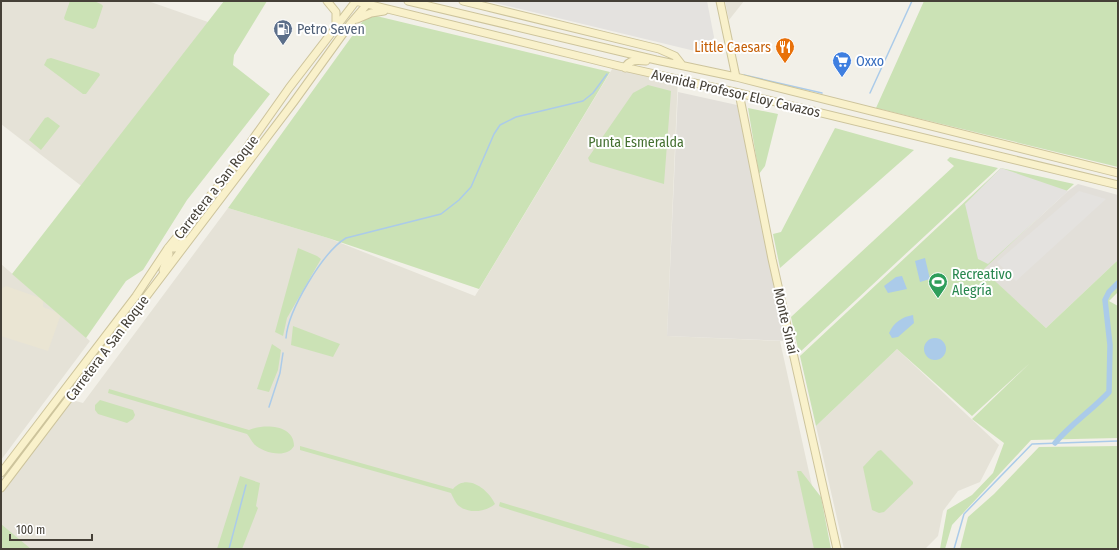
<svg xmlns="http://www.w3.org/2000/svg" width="1119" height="550" viewBox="0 0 1119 550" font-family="'Fira Sans Condensed',sans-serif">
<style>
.residential{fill:#e5e2d7}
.industrial{fill:#e2dfd9}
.education{fill:#eae5d3}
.green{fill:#cbe2b5}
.parking{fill:#e4e2df}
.water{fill:#abcbe9}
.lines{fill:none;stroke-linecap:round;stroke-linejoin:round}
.stream{stroke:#abcbe9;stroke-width:1.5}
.canal{stroke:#abcbe9;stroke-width:5.5}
.secondary-casing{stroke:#cdc49c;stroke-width:9}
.secondary{stroke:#f9f1cb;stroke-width:7}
.labels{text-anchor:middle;stroke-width:4;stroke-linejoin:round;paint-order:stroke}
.service-label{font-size:14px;fill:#4e5e75;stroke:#fff;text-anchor:start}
.food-label{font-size:14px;fill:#c56008;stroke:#fff;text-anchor:end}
.shop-label{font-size:14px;fill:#366cbe;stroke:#fff;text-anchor:start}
.street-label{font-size:14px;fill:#454037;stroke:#fff}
.park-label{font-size:14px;fill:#457031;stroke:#fff}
.leisure-label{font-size:14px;fill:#27864d;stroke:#fff;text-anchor:start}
</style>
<rect width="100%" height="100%" fill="#f2f0e8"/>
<path class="residential" d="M1,1h147l60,21 -124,166 -83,-64z
M725,1h19l-15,19z
M617,61l61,15 -11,260 113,5 46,208h-825v-61l67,-89 15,4 145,-195 100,30 147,58z
M1,264l89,77 -89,119z
M897,349l102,96 -19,37 -22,9 -15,20 -5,25 -13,13h-81l-28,-123z"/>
<path class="industrial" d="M678,92l59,13 50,236 -120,-5z
M1078,184l40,11v65l-72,68 -64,-58 86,-79z"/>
<path class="education" d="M6,286l37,13v8l18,7 -13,37 -47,-15v-47z"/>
<path class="green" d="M70,1h24l7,3 2,2 -7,21 -3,2 -28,-9 -1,-2z
M224,1h43l-33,54 -1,10 37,29 -83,106 -44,70 -17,11 -40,57 -74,-64z
M924,1h194v166l-242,-59z
M368,14l242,58 -131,217 -151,-51 -100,-30z
M51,58l48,15 1,2 -14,19h-3l-39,-29 3,-6z
M648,85l23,6 -7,93 -74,-22 -2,-4 45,-65z
M748,108l30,6 -13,52 -6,8z
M48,117l12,9 -19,24 -12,-10 16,-22z
M835,128l79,22 -134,118 -7,-34 8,-2z
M950,157l48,11 -199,185 -8,-36 163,-151 -7,-6z
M1001,168l73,16 -91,86 63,58 72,-68v32l-9,9 9,5v132l-87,2 -79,85 -7,24h-5l7,-39 25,-15 21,-22 11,-30 -32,-24 58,-56 -58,53 -75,-67 -81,77 -16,-70z
M298,248l19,8 4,3 -34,59 -4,18 -8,-4z
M293,326l47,18 -7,13 -42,-12z
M272,344l9,6 -3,20 -9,22 -12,-3z
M109,389l140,41c14,-6 45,-6 45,16 -7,13 -31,7 -40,-2 -3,-3 -4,-7 -7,-10l-139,-41z
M100,400l33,10 2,5 -2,4 -6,4 -29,-9 -3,-4v-5z
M300,446l153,43c14,-16 35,0 42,15 -9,8 -26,10 -36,2 -3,-2 -6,-9 -8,-13l-151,-43z
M1118,446v103h-158l8,-32 26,-23 45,-47z
M881,450l32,32v2l-29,28 -5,1 -7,-3 -9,-43 15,-16z
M797,471h4l20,26 10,52h-17z
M240,476l20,7 -4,23 2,2 -16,41h-25z
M500,502l148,44 3,3h-15l-135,-42 -2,-1z
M1,524l30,25h-30z"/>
<path class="parking" d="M487,1h220l7,36 -3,10 -12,5z
M1001,168l67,23 -80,73 -10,-5 -13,-55z
M1079,191l27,8 -90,82 -19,-19z"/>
<path class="water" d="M925,258l5,21 -10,3 -5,-21z
M902,276l5,13 -19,4 -4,-7 12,-9z
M913,315l1,8 -16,14 -6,1 -3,-5c5,-11 13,-16 24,-18z
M924 349a11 11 0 1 1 22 0a11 11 0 1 1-22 0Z"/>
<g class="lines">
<path class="stream" d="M744,75l78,18
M870,93l42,-92
M286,338c2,-28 37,-86 60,-100l95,-24 18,-14 12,-13 23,-53 6,-9 16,-8 67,-16 10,-8 14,-19
M269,407l11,-34 3,-20
M229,549l17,-64
M954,549l10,-35 68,-70 86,-3"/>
<path class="canal" d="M1055,443c16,-19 37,-33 54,-51l1,-47 -5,-45 4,-8 9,-9"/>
<defs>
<path id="secondary" d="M327,1l9,11v15
M355,1l264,65 120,27 379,92
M408,1l248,59 80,17 382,96
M463,1l196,48 16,7 7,9
M720,1l16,76
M357,19l14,-6 13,-2
M625,68c4,-9 13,-8 21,-7
M739,93l33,166 65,290
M163,270l6,-16 -1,-6h7l9,-7
M1,473l135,-177 32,-48 63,-78 58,-82 67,-87
M1,488l292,-385 57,-79 19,-22"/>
</defs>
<use href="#secondary" class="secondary-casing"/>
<use href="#secondary" class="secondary"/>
</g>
<defs>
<symbol id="fuel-pin" viewBox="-11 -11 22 30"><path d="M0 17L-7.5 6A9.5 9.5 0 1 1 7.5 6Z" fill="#5c6f8a" stroke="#fff"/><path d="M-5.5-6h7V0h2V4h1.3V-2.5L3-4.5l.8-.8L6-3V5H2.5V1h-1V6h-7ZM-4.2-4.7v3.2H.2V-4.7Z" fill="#fff"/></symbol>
<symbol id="restaurant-pin" viewBox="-11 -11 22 30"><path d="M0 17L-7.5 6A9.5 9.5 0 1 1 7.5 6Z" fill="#e8710a" stroke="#fff"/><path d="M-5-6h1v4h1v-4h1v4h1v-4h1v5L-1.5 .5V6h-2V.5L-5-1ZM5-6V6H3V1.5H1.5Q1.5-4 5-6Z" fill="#fff"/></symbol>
<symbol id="supermarket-pin" viewBox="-11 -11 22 30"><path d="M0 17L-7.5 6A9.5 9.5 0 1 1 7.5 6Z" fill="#3f7fe0" stroke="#fff"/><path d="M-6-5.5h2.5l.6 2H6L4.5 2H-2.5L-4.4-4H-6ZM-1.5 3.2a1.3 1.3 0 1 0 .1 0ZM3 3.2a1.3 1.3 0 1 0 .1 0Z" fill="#fff"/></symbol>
<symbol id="stadium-pin" viewBox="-11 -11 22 30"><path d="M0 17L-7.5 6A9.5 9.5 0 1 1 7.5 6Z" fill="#2e9e5b" stroke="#fff"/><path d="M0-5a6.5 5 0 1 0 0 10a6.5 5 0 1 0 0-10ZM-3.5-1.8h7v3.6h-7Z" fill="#fff"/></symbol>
</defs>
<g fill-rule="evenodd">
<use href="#fuel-pin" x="272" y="18" width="22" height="30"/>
<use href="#restaurant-pin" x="774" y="36" width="22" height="30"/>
<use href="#supermarket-pin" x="831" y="50" width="22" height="30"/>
<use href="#stadium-pin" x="927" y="271" width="22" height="30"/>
</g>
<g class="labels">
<g class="service-label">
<text x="297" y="34">Petro Seven</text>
</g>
<g class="food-label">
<text x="771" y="52">Little Caesars</text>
</g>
<g class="shop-label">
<text x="856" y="66">Oxxo</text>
</g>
<g class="street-label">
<text transform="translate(736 93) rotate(13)" y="5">Avenida Profesor Eloy Cavazos</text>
<text transform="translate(216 187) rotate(-52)" y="5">Carretera a San Roque</text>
<text transform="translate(786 321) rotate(77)" y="5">Monte Sinaí</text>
<text transform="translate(107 348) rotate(-53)" y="5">Carretera A San Roque</text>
</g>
<g class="park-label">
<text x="636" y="147">Punta Esmeralda</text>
</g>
<g class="leisure-label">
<text x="952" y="279">Recreativo<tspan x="952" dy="16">Alegría</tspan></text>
</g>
</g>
<rect width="1119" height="550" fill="none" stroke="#454037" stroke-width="4"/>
<path d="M10 534v6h82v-6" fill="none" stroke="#454037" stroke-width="2"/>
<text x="16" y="534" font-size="12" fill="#454037" stroke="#ffffff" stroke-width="3" paint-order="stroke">100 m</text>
</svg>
